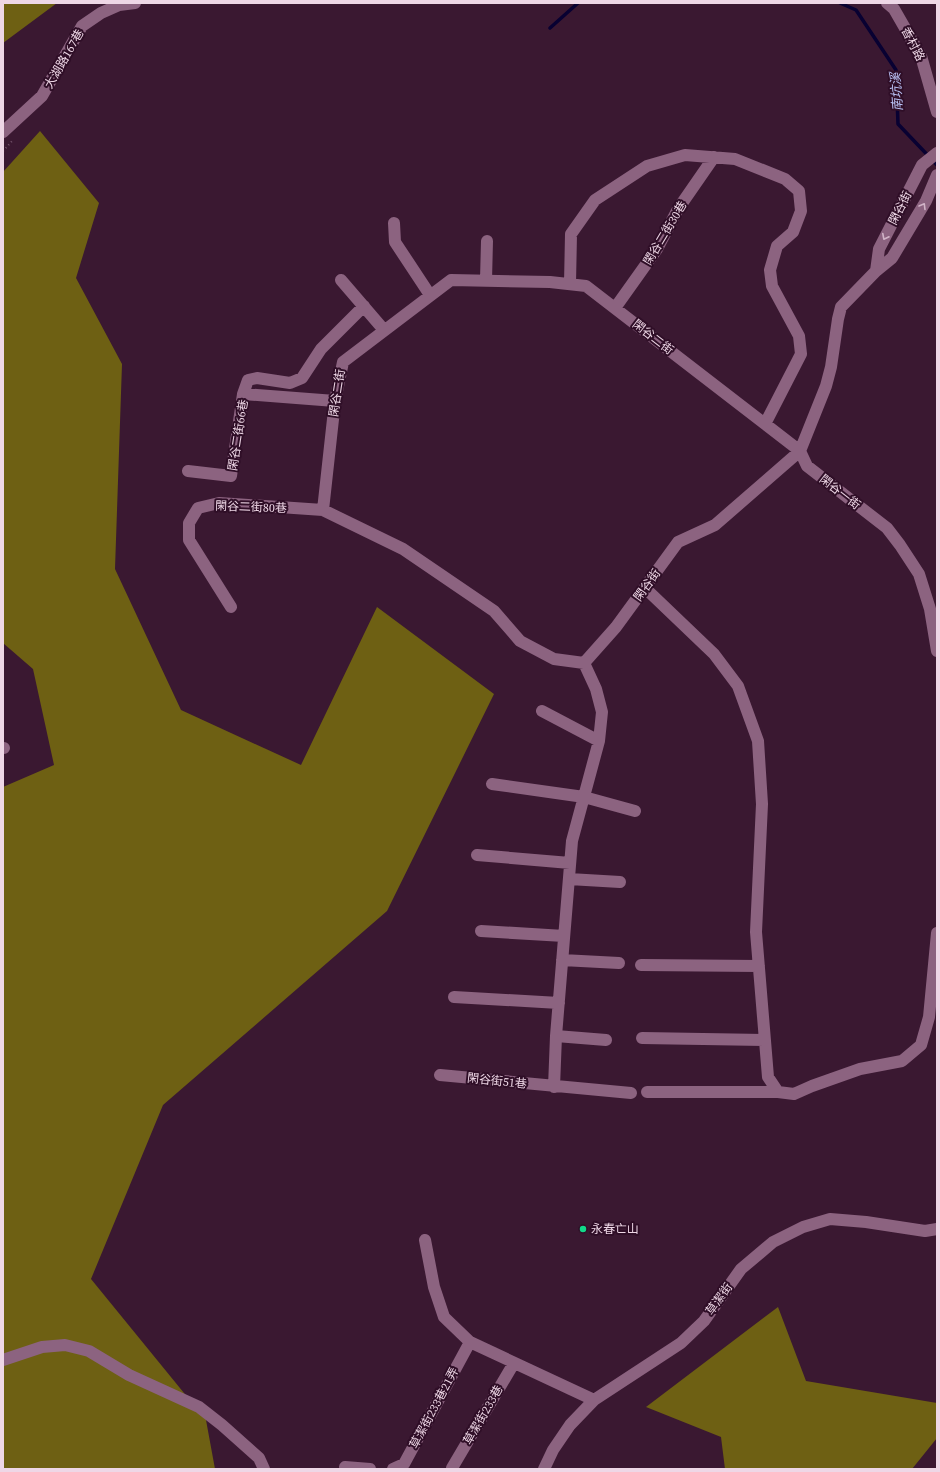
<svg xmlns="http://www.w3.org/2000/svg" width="940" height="1472" viewBox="0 0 940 1472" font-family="'Source Serif 4','Noto Sans TC',serif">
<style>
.forest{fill:#6e6013}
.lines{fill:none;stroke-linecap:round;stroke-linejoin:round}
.stream{stroke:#080132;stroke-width:3.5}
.path{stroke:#74556b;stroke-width:2;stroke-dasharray:1 3;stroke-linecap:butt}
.minor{stroke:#8c6380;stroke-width:12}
.oneway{stroke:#d1b4c7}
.poi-dot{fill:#12d98a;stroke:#2f0e27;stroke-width:1.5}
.labels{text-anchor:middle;stroke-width:4;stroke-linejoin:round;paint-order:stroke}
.street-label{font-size:12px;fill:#eed7e6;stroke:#2f0e27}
.poi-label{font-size:12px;fill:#eed7e6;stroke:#2f0e27;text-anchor:start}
.water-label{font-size:13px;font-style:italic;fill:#bcc4f8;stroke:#2f0e27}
</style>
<rect width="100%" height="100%" fill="#3a1831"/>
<path class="forest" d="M3,3h54l-54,40z
M40,131l59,72 -23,75 46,86 -7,205 66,141 120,55 76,-158 117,87 -107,217 -224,194 -72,174 115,141 9,49h-212v-682l51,-22 -21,-96 -30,-26v-471z
M778,1307l28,74 131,22v35l-25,31h-187l-4,-32 -75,-30z"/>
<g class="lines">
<path class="stream" d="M840,3l16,7 40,60 2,54 39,41
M550,28l28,-25"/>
<path class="path" d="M3,151l10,-11"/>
<path class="minor" d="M887,3l7,6 27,47 16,56
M3,132l39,-36 40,-70 19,-13 18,-8 16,-2
M394,223l1,19 35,53
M876,271l3,-22 43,-84 15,-12
M341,280l43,50
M486,280l1,-39
M570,284l1,-50 24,-34 52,-34 38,-11 50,4 50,20 14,12 2,20 -8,21 -16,14 -7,24 2,16 27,50 2,18 -36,70
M615,308l42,-59 21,-40 36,-52
M243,394l5,-14 9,-2 33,5 12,-5 19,-29 43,-43
M188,471l43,5 12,-82 92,7
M323,510l12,-109 8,-39 108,-82 99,2 36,4 214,165 7,15 80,62 13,17 19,29 11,35 7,42
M645,588l69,66 24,32 20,55 4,63 -6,128 12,145 10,15 16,2 18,-8 48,-17 42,-8 19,-16 8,-28 8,-84
M231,607l-42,-67v-17l9,-15 21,-5 104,7 80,39 91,62 26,30 34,18 30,4 32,-36 62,-85 37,-17 85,-74 26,-65 5,-19 7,-48 3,-12 35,-36 16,-13 34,-57 11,-26
M542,711l57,30
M3,748h1
M492,784l92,13 51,14
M477,855l93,8
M569,879l51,3
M481,931l83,5
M562,960l57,3
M641,965l118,1
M454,997l105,6
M556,1036l50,4
M642,1038l123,2
M440,1075l191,18
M554,1087l2,-51 16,-195 27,-100 3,-29 -6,-23 -12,-26
M647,1092h131
M425,1240l9,47 10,30 26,25 124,58
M3,1360l39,-13 23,-2 24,6 40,24 70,32 23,18 37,33 5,11
M345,1467l25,2
M452,1468l62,-105
M393,1469l11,-5 66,-122
M544,1469l9,-19 17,-25 24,-25 87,-57 23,-22 37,-52 32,-27 30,-15 27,-8 36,3 59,9 12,-2"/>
</g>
<defs><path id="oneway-chevron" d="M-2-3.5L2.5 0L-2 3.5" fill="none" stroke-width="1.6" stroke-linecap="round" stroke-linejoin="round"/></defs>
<g class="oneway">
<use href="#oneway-chevron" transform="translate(923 206) rotate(-59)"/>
<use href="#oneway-chevron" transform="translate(885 237) rotate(117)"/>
</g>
<circle class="poi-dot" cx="583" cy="1229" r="4"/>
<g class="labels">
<g class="street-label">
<text transform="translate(913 44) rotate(63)" y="4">香村路</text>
<text transform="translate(64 59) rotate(-60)" y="4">大湖路167巷</text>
<text transform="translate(900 208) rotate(-63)" y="4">閑谷街</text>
<text transform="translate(665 233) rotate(-59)" y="4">閑谷二街30巷</text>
<text transform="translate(653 337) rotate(38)" y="4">閑谷二街</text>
<text transform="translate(337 393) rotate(-81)" y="4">閑谷二街</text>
<text transform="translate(238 435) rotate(-81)" y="4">閑谷二街66巷</text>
<text transform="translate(840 492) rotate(38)" y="4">閑谷一街</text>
<text transform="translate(251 507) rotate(2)" y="4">閑谷二街80巷</text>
<text transform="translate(647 585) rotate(-54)" y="4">閑谷街</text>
<text transform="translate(497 1081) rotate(6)" y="4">閑谷街51巷</text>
<text transform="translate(719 1299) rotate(-54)" y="4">草潔街</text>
<text transform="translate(434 1408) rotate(-62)" y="4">草潔街233巷21弄</text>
<text transform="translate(483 1415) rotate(-60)" y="4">草潔街233巷</text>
</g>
<g class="poi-label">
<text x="591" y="1233">永春亡山</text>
</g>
<g class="water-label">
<text transform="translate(896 92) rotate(-94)" y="5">南坑溪</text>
</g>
</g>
<rect width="940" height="1472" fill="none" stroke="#eed7e6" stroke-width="8"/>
</svg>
